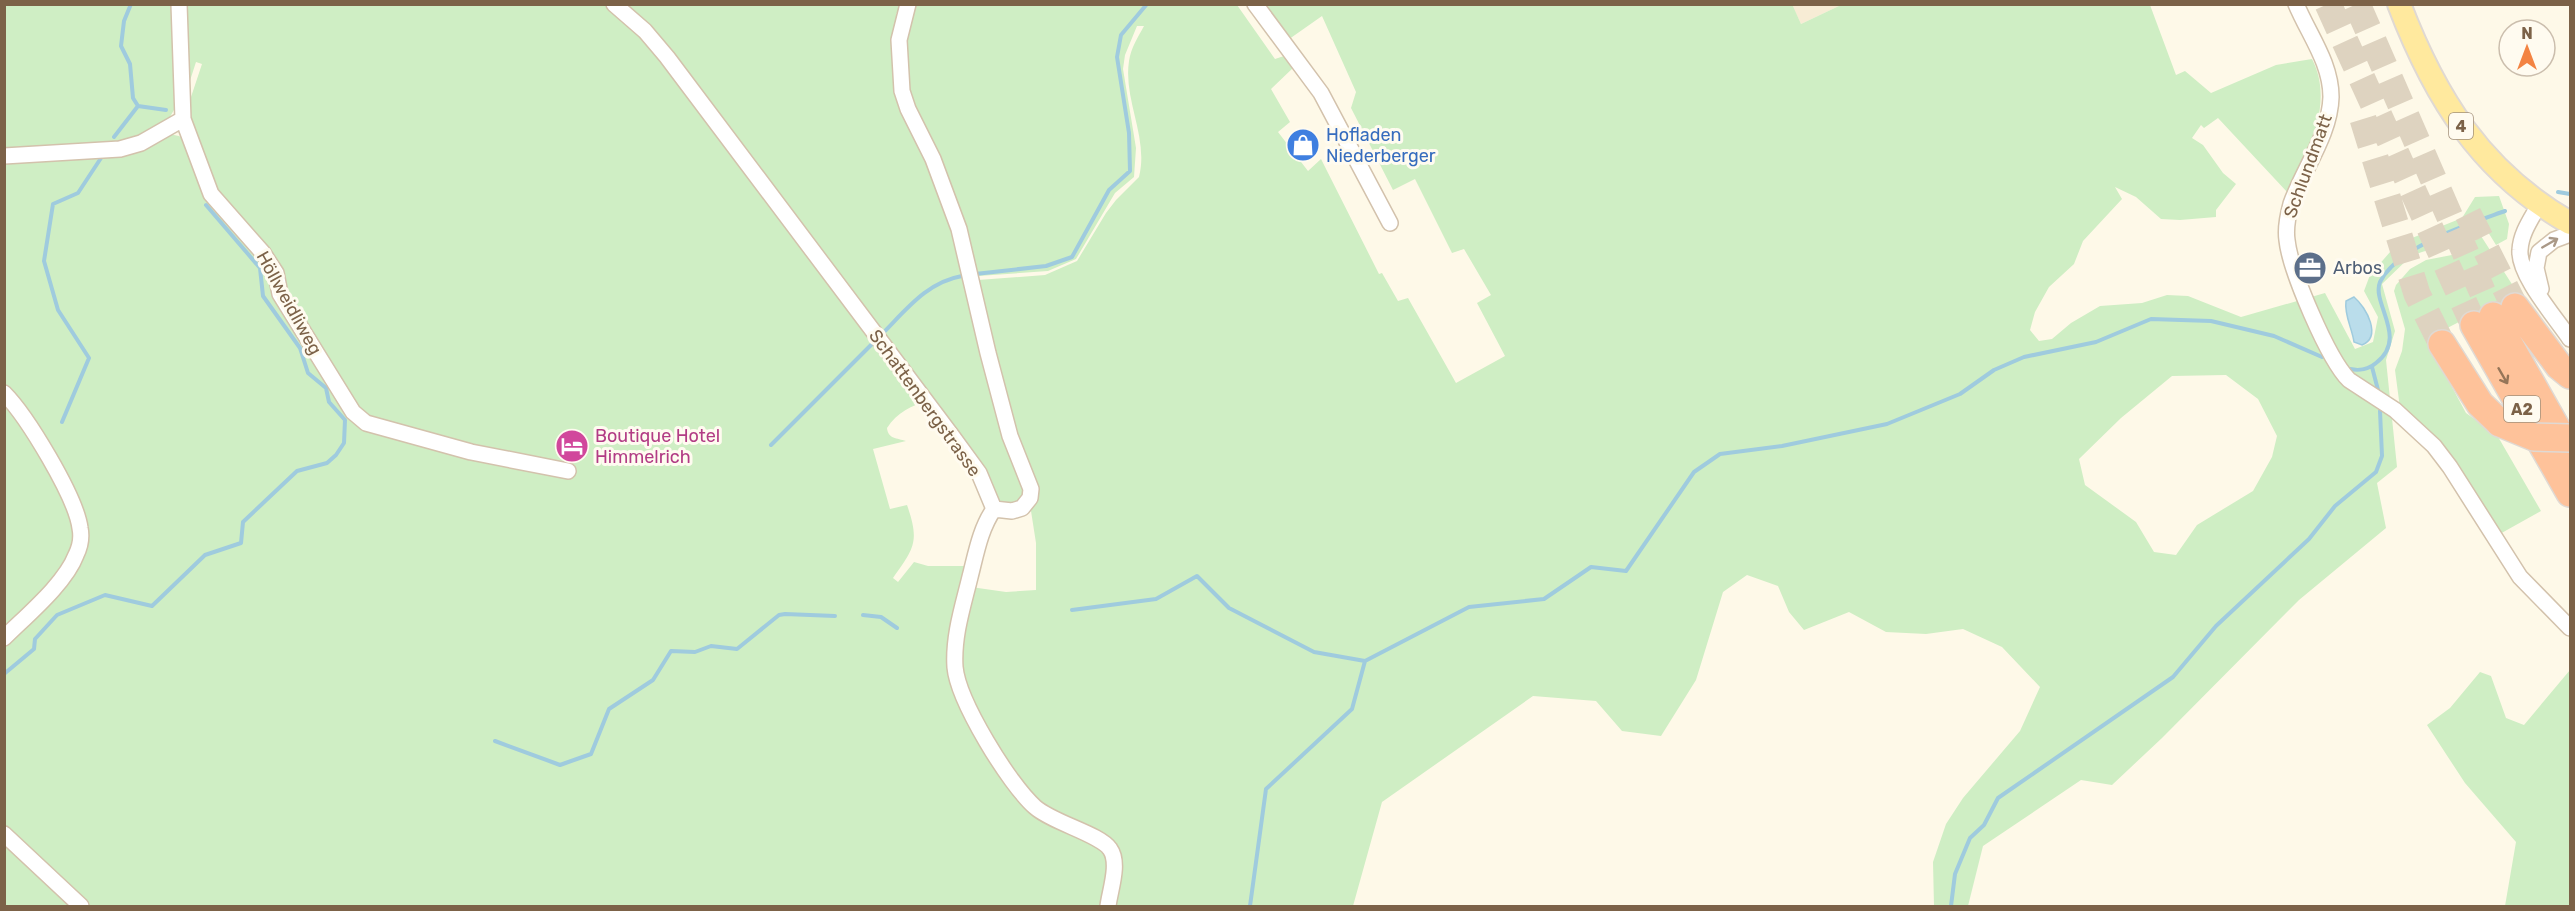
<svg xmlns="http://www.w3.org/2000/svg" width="2575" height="911" viewBox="0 0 2575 911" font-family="Rubik,sans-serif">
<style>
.residential{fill:#f7ecd5}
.green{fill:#cfeec4;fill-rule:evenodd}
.water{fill:#baddeb;stroke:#9fcbde;stroke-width:1.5}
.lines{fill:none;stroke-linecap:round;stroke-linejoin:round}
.stream{stroke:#9fcbde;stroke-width:4}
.highway-tunnel{stroke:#ded3c0;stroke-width:27;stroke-dasharray:27 14;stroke-linecap:butt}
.street-casing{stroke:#d3c2ac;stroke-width:18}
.primary-casing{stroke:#e0d9d3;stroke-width:26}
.highway-casing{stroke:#e0d9d3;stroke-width:30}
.street{stroke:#fff;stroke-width:15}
.primary{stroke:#ffe99e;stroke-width:22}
.highway{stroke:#fec29a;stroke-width:27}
.highway-bridge-casing{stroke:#e0d9d3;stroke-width:30;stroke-linecap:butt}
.highway-bridge{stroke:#fec29a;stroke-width:27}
.oneway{stroke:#a98}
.oneway2{stroke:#967558}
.labels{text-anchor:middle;stroke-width:6;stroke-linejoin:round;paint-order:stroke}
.shield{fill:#fffbf0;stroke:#a3907a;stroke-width:1.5}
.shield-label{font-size:16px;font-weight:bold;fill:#7c6248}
.shop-label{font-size:18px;fill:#366cbe;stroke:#fffbf0;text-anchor:start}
.street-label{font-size:18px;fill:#7c6248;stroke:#fffbf0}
.service-label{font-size:18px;fill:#4e5e75;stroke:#fffbf0;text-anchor:start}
.hotel-label{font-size:18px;fill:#b23c85;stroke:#fffbf0;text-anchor:start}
</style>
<rect width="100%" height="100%" fill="#fef9e8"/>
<path class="residential" d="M1792,5h49l-40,19z"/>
<path class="green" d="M1792,4l9,20 40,-19h309l26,70 9,-4 26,22 65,-28 36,-6c23,44 -5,95 -23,135l-71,-76 -14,10 -3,-3 -9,13 11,7 20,28 13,11 -20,26v7l-36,3 -19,-1 -25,-22 -21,-10 7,12 -39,42 -9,23 -25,23 -14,25 -5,18 9,11 13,-2 19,-16 29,-17 42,-3 25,-8 21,1 53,21 84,-24 30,56 18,-7 5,-25 -14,-26 6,-16 27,-31 65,-26 13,-21 24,-1 10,28 -2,15 -11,6 -8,-13 -66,20 -11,4 -29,28 13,47 -9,29 11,107 -20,16 9,45 -87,72 -137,138 -50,47 -31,-5 -98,66 -15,60h-34l-1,-44 13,-38 17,-26 57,-67 20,-44 -38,-40 -39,-18 -37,5 -40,-2 -37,-20 -45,18 -15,-18 -11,-26 -31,-11 -24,17 -27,88 -35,56 -39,-5 -26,-30 -63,-5 -151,106 -29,104h-242l5,-58 -79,-43 -53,-74 -26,-64 13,-80 35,5 30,-2v-47l-5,-32 6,-15 -31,-85 -28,-131 67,-5 32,-14 29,-48 10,-13 23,-23c10,-39 -16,-77 -10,-116 2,-13 9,-24 15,-35h-7l-12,29 -2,14 13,79 -2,29 -19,16 -39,66 -28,12 -70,5 -68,-171 -7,-64 9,-36h325l38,54 12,-4 7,12 -23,22 19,33 -12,10 30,39 13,-12 58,115 3,-1 16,28 10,-3 48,85 49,-27 -28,-53 14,-8 -27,-46 -12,4 -37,-74 -22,11 -42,-82 5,-16 -34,-76 -37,26 -24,-37zM2226,375l32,24 19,37 -5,21 -19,34 -56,34 -21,30 -22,-3 -18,-30 -51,-37 -6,-26 42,-41 51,-42z
M5,5h170l3,98 -11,19 2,12 10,2 7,5 6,-16 -2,-25 12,-36 -6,-2 -10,31 -4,-88h720l-6,9v37l53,160 77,276 -5,13 -8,4 -14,-3 -71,-101c-16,6 -31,12 -41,28 1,11 10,10 19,13l-33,8 17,60 17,-4c13,37 7,43 -14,73l5,4 16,-20 14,4h42l-18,95 69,136 75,45 14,18 -5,46h-1100z
M2481,236l36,56 -91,47 40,74 31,22 44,76 -43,24 -98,-127 -5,-38 7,-19 3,-22 -11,-38 2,-6 14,-16 16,-9 31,-6z
M2570,670v236h-65l11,-64 -51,-59 -38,-58 23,-17 30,-36 11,4 15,42 18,7z"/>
<path class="water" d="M2354,297c13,11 28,40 8,48l-8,-3c-2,-14 -10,-27 -8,-41z"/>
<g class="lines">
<path class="stream" d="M131,4l-7,17 -3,25 9,18 3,34 5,8
M138,106l28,4
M114,137l24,-31
M2558,192l12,2
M975,274l71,-8 26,-9 37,-67 21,-19 -1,-38 -12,-76 4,-22 26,-31
M882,334c24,-24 45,-52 80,-58
M2372,367l6,23
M2350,369c9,2 19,0 26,-6 33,-25 -5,-60 4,-81 18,-36 89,-58 125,-71
M62,422l27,-64 -31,-48 -14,-49 9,-57 25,-11 23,-35
M771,445l103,-103
M1072,610l84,-11 41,-23 32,32 85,44 51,9
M863,615l18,2 16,11
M4,674l30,-25 1,-10 22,-24 48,-20 47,11 53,-51 36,-12 2,-21 54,-51 30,-8 9,-8 8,-12 1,-23 -16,-18 -3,-14 -18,-15 -8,-25 -37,-52 -3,-28 -54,-63
M495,741l65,24 31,-11 18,-45 44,-29 18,-29 24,1 16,-6 26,3 42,-34 6,-1 50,2
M1250,906l16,-117 86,-80 13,-48 104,-54 75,-8 47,-32 35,4 68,-99 26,-18 62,-8 105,-22 73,-30 34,-24 30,-13 72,-15 55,-23 60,2 63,15 48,21
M1951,906l4,-32 15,-36 14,-13 14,-27 175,-121 43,-51 93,-87 26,-33 41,-34 6,-16 -2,-45"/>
<path class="highway-tunnel" d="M2328,4l146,321
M2357,4l136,312
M2363,119l54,175 25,50
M2468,214l47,93"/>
<defs>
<path id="street" d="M179,4l4,115 28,75 52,59 13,20 4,21 73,118 13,11 105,29 97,19
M614,4l31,27 22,26 285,379 27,37 15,36
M908,4l-9,36 3,51 6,18 25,50 26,70 29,124 22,83 21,53 -1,9 -8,10 -10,3 -18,-2
M1255,4l66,89 69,130
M2296,4c13,31 35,59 35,93 -1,38 -28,72 -40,107 -3,11 -6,23 -4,36 3,30 41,119 62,140l46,30 39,36 16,21 70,110 50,51
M4,156l116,-7 21,-6 42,-24
M2540,203c-8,15 -19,29 -20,47 -2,25 36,68 50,89
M2541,289l-5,-21 3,-16 15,-12 16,-6
M4,393c23,23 72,104 76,135 2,10 0,19 -4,27 -11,29 -50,61 -72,83
M994,509c-14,20 -18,45 -24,68 -7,29 -17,59 -15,90 3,34 54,117 80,140 18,16 65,27 75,42 10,14 0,41 -2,57
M4,834l77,72"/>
<path id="primary" d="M2399,4c36,94 82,168 171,219"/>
<path id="highway" d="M2515,307l44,59 11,9
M2493,316l77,136
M2474,325l96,168
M2442,344l38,60 20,19"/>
</defs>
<use href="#street" class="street-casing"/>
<use href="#primary" class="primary-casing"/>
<use href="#highway" class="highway-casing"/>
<use href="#street" class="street"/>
<use href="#primary" class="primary"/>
<use href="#highway" class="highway"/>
<defs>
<path id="highway-bridge" d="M2500,423l34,14 36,1"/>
</defs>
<use href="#highway-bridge" class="highway-bridge-casing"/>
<use href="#highway-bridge" class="highway-bridge"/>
</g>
<defs><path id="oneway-shaft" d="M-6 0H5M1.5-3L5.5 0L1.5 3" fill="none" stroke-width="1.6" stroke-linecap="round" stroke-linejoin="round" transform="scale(1.5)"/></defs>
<use class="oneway" href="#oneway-shaft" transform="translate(2550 243) rotate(-30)"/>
<use class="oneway2" href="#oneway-shaft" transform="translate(2503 376) rotate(60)"/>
<defs>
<symbol id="shop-disc" viewBox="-11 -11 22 22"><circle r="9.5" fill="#3f7fe0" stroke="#fffbf0"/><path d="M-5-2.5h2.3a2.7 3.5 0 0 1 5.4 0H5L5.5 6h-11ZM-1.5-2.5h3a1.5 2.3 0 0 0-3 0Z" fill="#fff"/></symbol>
<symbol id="office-disc" viewBox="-11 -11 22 22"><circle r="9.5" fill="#5c6f8a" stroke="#fffbf0"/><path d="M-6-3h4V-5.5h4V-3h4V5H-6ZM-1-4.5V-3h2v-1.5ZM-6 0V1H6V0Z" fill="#fff"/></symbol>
<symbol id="hotel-disc" viewBox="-11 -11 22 22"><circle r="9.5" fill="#d1479c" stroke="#fffbf0"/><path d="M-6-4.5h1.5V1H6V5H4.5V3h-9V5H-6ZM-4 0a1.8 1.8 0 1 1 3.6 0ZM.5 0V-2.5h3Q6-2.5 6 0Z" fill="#fff"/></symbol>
</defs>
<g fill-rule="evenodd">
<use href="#shop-disc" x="1284" y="126" width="38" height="38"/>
<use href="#office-disc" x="2291" y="249" width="38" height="38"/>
<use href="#hotel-disc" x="553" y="427" width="38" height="38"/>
</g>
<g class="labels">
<g class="shield">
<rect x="2449" y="113" width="24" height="26" rx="4.5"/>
<rect x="2504" y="396" width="36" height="26" rx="4.5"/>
</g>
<g class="shield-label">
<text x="2461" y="132">4</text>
<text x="2522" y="415">A2</text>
</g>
<g class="shop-label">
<text x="1326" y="141">Hofladen<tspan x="1326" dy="21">Niederberger</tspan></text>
</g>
<g class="street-label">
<text transform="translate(2308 166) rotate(-70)" y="6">Schlundmatt</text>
<text transform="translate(289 303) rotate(61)" y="6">Höllweidliweg</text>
<text transform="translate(925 403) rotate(54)" y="6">Schattenbergstrasse</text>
</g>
<g class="service-label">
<text x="2333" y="274">Arbos</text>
</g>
<g class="hotel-label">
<text x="595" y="442">Boutique Hotel<tspan x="595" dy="21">Himmelrich</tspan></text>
</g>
</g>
<rect width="2575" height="911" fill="none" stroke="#7c6248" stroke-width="12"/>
<g transform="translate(2527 48)"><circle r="28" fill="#fffbf0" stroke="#cbbead" stroke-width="1.5"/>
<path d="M0-4.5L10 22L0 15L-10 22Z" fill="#f38342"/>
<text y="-9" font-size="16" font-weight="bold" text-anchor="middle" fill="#7c6248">N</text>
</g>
</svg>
